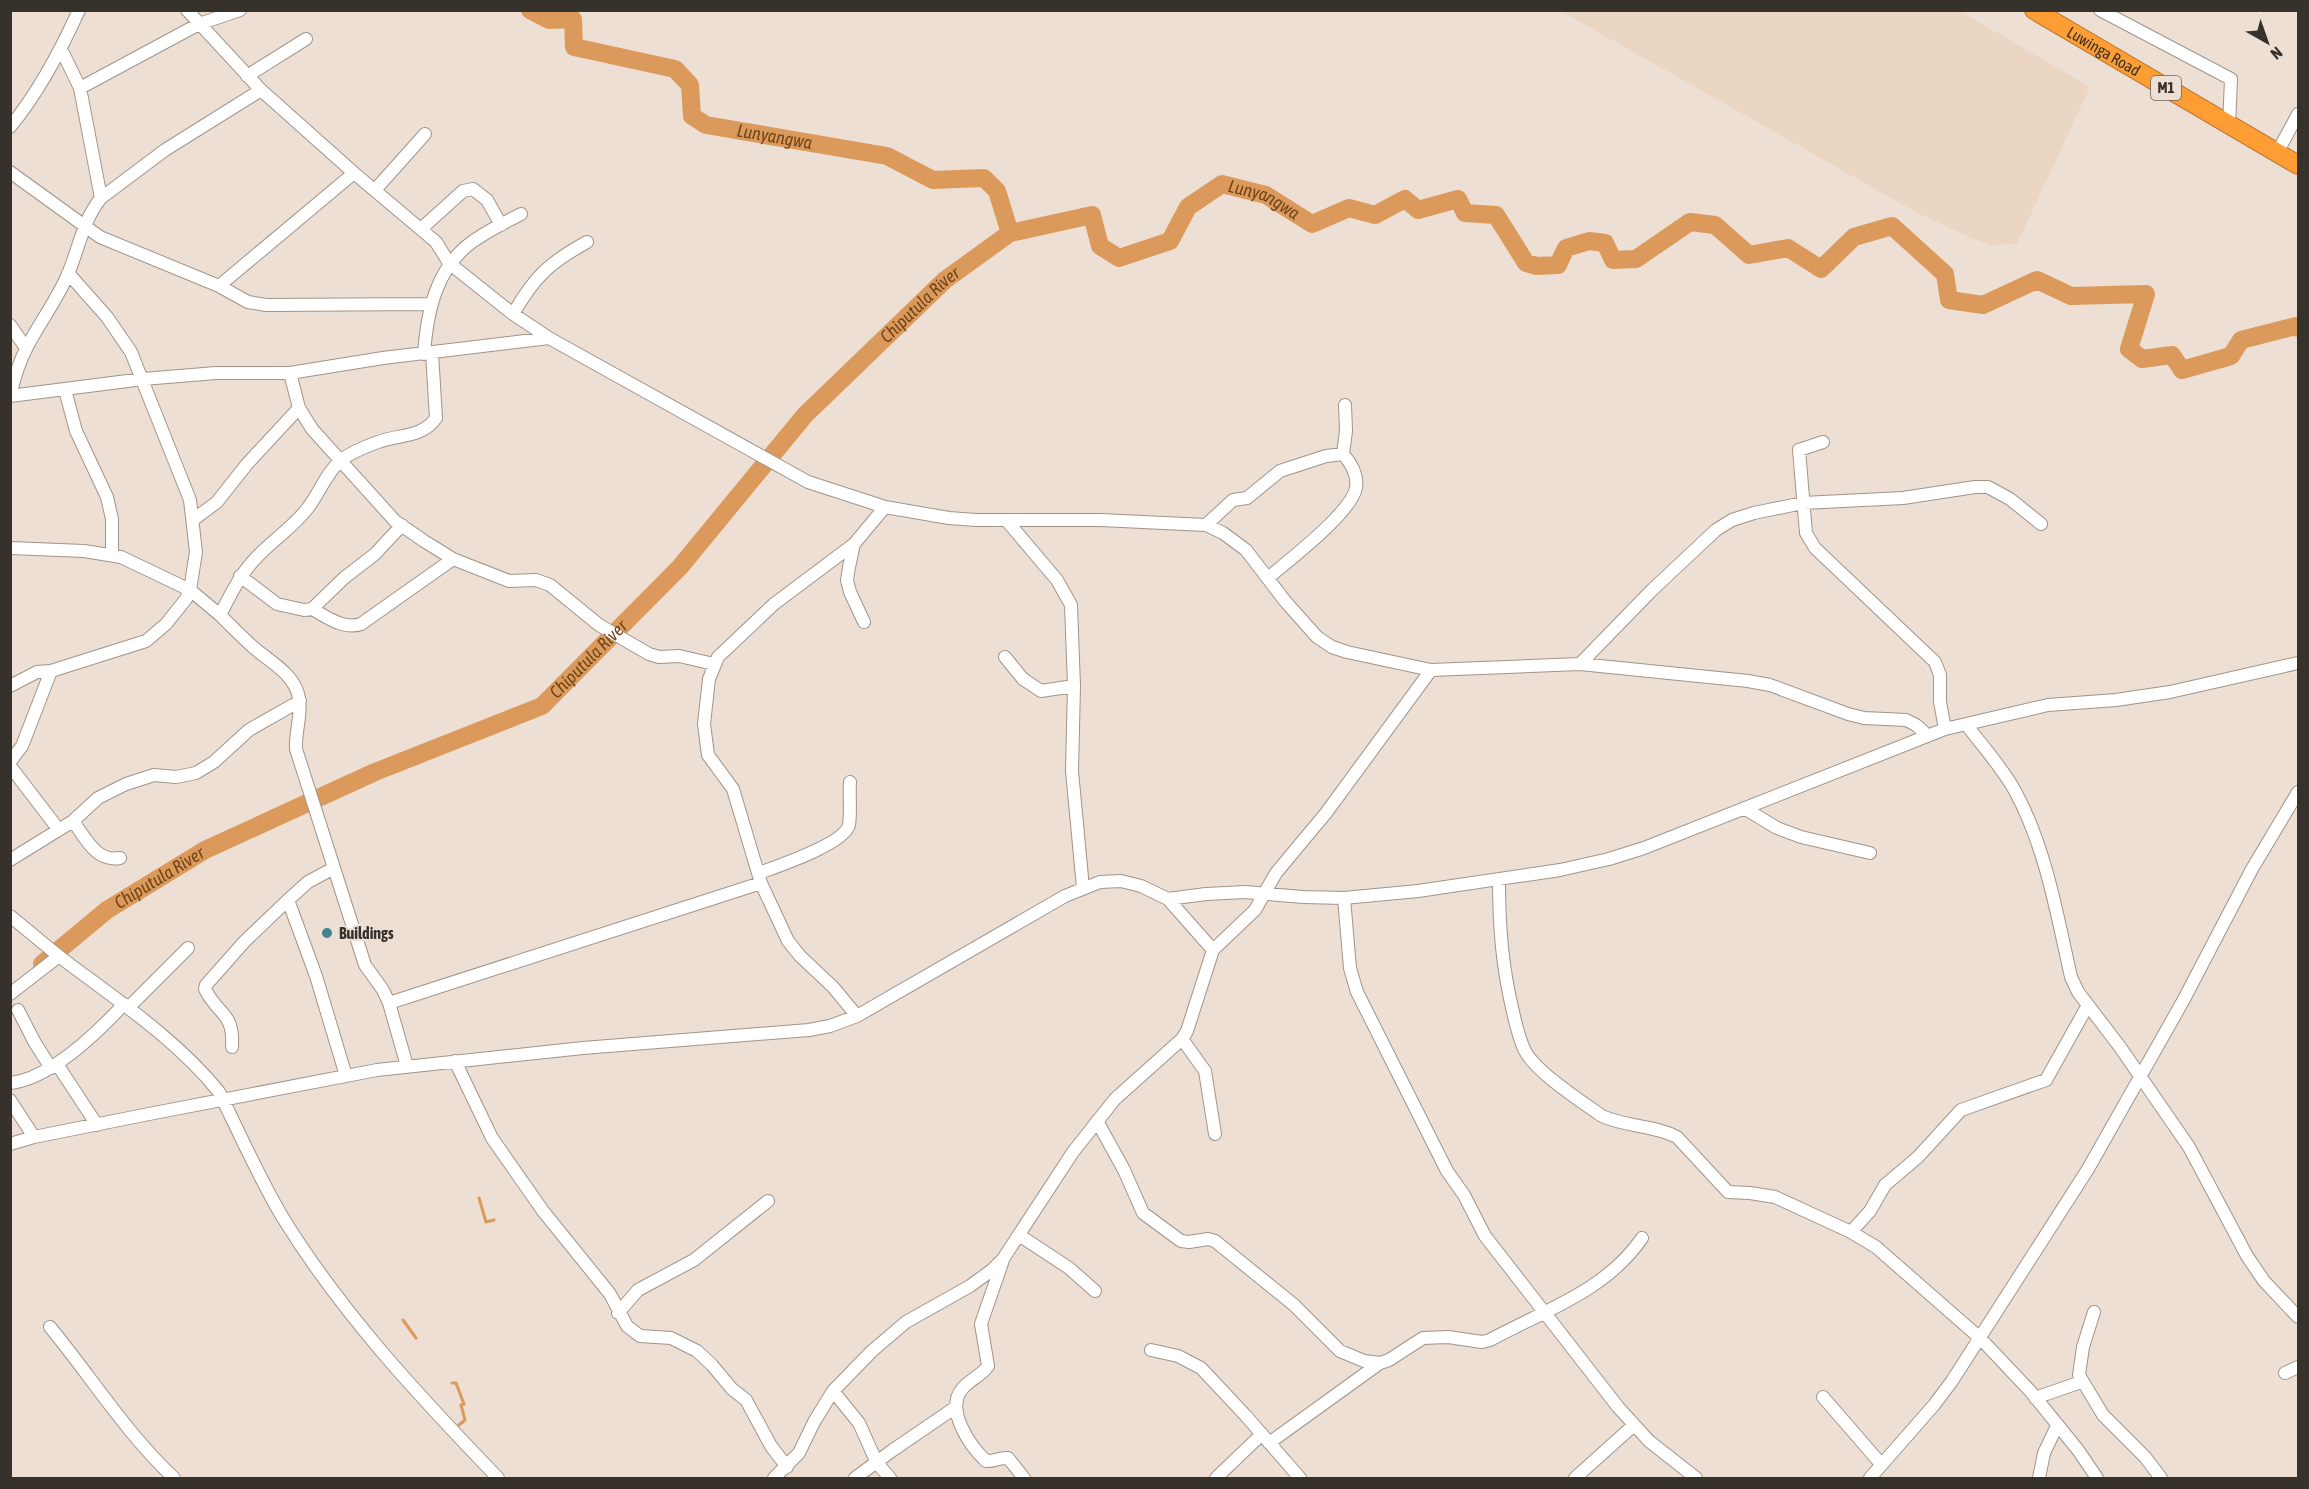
<svg xmlns="http://www.w3.org/2000/svg" width="2309" height="1489" viewBox="0 0 2309 1489" font-family="'Asap Condensed',sans-serif">
<style>
.built{fill:#ebd6c4}
.lines{fill:none;stroke-linecap:round;stroke-linejoin:round}
.stream{stroke:#db9a5c;stroke-width:3}
.river{stroke:#db9a5c;stroke-width:18}
.minor-casing{stroke:#a19489;stroke-width:14}
.highway-casing{stroke:#b87731;stroke-width:20}
.minor{stroke:#fff;stroke-width:12}
.highway{stroke:#fe9d33;stroke-width:18}
.poi-dot{fill:#408492;stroke:#eddfd3;stroke-width:2}
.labels{text-anchor:middle;stroke-width:4.5;stroke-linejoin:round;paint-order:stroke}
.shield{fill:#eddfd3;stroke:#6e655e;stroke-width:1.5}
.shield-label{font-size:15px;font-weight:bold;fill:#37312c}
.street-label{font-size:16px;fill:#37312c;stroke:#eddfd3}
.poi-label{font-size:16px;font-weight:bold;fill:#37312c;stroke:#eddfd3;text-anchor:start}
.water-label{font-size:18px;font-style:italic;fill:#714517;stroke:#eddfd3}
</style>
<rect width="100%" height="100%" fill="#eddfd3"/>
<path class="built" d="M1561,11h399l130,76 -73,157 -26,1 -20,-7 -57,-27z"/>
<g class="lines">
<path class="stream" d="M479,1198l7,24 8,-2
M403,1320l13,18
M452,1383h4l8,21 -3,1 4,15 -6,5"/>
<g class="river">
<path id="s1" d="M530,10l19,10 24,-1 1,28 101,22 15,16 2,31 14,9 181,31 46,24 51,-2 13,13 13,42 82,-18 8,31 19,12 51,-17 18,-34 34,-23 44,11 46,29 37,-16 26,7 30,-16 13,11 40,-11 7,14 31,2 30,48 11,3 21,-1 8,-17 23,-7 16,2 8,17 23,-1 54,-37 25,3 34,30 39,-7 33,21 33,-32 38,-11 53,48 4,26 34,5 54,-25 34,16 75,-2 -17,55 13,10 30,-4 10,15 49,-14 10,-16 55,-14 2,2"/>
<path id="s2" d="M42,964l65,-54 98,-60 170,-78 167,-66 138,-139 125,-152 140,-135 65,-47"/>
</g>
<defs>
<path id="minor" d="M187,10l74,80 93,83 82,69 13,21 64,51 36,24 259,144 77,25 64,11 27,2h124l106,5 17,8 23,17 39,51 32,36 15,10 15,5 84,18 149,-6 168,17 22,4 78,29 16,4 42,2 10,5 11,10
M2100,10l131,69 -2,47
M61,49l19,39 21,110
M247,76l59,-37
M80,88l119,-64 41,-14
M10,127c29,-35 50,-75 69,-117
M2277,153l21,-39
M10,172l90,65 119,49 29,16 18,3 165,-1
M375,190l50,-56
M422,228l41,-37 10,-2 14,11 14,25
M219,286l135,-113
M513,314c22,-38 36,-51 74,-72
M10,325l16,23
M424,354c3,-42 12,-86 48,-112 15,-11 32,-19 49,-28
M290,373l9,35 13,21 83,92 29,20 29,18 56,22 27,-1 14,5 49,40 50,29 10,3 20,-1 35,8
M65,390l11,41 31,66 5,22v35
M10,396l133,-17 73,-6h74l93,-15 166,-20
M10,396c4,-17 9,-34 17,-49 13,-25 30,-47 41,-73 11,-26 15,-54 33,-76l64,-48 96,-60
M1823,442l-24,8 7,83 9,15 120,114 5,13v27l5,27
M1343,454l3,-23 -1,-26
M193,520l24,-18 30,-38 52,-56
M1007,521l50,59 14,25 3,81 -2,85 11,117
M1206,525l27,-25 14,-2 33,-27 46,-15 17,-2c8,9 15,21 13,34 -5,25 -67,72 -88,90
M854,544l-80,60 -56,53 -9,22 -5,45 4,31 25,34 28,94 27,58 12,15 33,31 24,29
M10,548l74,3 37,6 69,33 30,25c11,-21 20,-41 37,-58 16,-17 35,-29 50,-48 12,-15 19,-36 34,-49 9,-7 26,-14 37,-18 21,-8 44,-4 58,-24l-4,-65
M240,576l37,28 27,6 8,-1 32,-31 31,-24 27,-29
M312,609c15,8 31,21 49,15l92,-65
M220,615c11,11 22,22 33,32 17,15 42,27 46,51 3,16 -4,34 -3,51l69,216 18,25 6,13 18,63
M864,622l-14,-30 -3,-12 2,-13 5,-23 31,-37
M1005,657l18,22 18,12 33,-5
M1580,664l72,-74 64,-60 16,-10 22,-7 49,-10 100,-5 72,-11h13l22,12 31,25
M10,686l27,-14 14,-1
M1966,724c16,22 36,43 49,67 31,57 42,124 56,186l7,15 42,55 69,100 58,109 17,25 34,36
M10,762l12,-16 29,-75 95,-30 20,-17 20,-25 4,-9 6,-38 -6,-52 -59,-148 -24,-35 -39,-44
M10,766l49,64
M1744,808l33,20 24,9 69,16
M73,821c13,18 23,41 47,37
M10,860l63,-39 25,-23 28,-14 28,-9 22,2 20,-4 18,-11 35,-32 51,-29
M334,868l-26,14 -20,18 28,76 30,100
M759,873c19,-7 85,-29 90,-48 2,-12 0,-31 1,-43
M1499,880c0,46 3,86 14,132 3,13 6,27 12,39 12,22 56,50 77,65 24,11 52,9 75,21l51,55 22,1 25,4 76,35 25,15 104,91 51,54 47,58 19,28
M1344,898l6,70 7,24 90,179 17,24 21,41 133,171 31,34 47,37
M1168,899l45,51
M10,916c20,16 38,32 58,47 52,39 110,78 151,129 21,42 40,86 64,126 60,97 137,179 215,260
M10,994l49,-38
M389,1003l372,-120
M128,1008l60,-60
M18,1010l17,33 16,25
M1182,1039l23,32 10,63
M232,1047c2,-36 -14,-31 -27,-58l1,-4 39,-44 43,-41
M455,1061l37,77 51,73 67,83 17,32 13,10 31,2 26,13 15,14 20,24 14,11 25,46 16,21
M57,1064l40,61
M10,1083c40,-4 87,-50 114,-79
M10,1100l24,37
M1097,1121l27,49 19,43 38,28 8,1 19,-3 7,2 79,64 46,46 24,10 16,2 9,-3 34,-22 25,-1 34,5 8,-2c53,-29 116,-49 152,-102
M10,1144l24,-7 115,-23 228,-44 206,-22 226,-18 21,-4 27,-10 208,-120 35,-14 21,-1 20,5 27,13 38,-5 39,-2 58,5 41,1 74,-7 142,-21 49,-11 35,-11 301,-119 103,-24 68,-5 54,-8 128,-29
M1851,1232l19,-21 15,-26 33,-28 43,-47 85,-30 42,-75
M1019,1235l50,33 26,23
M1003,1260l-22,64 7,42c-7,10 -19,14 -26,23 -17,21 8,57 24,72 8,1 14,-4 22,-3l16,20
M2094,1312l-11,35 -4,28 24,40 42,42 16,21
M618,1313l20,-23 56,-30 74,-59
M50,1327c42,51 76,106 124,151
M1151,1350l27,6 23,12 45,48 54,62
M2285,1373l13,-6
M833,1391l26,32 18,40 13,15
M1823,1397l58,67
M2035,1398l46,-16
M1269,1443l111,-80
M774,1478l25,-25 15,-31 19,-31 39,-40 34,-29 64,-36 22,-16 11,-11 70,-107 42,-53 67,-60 5,-8 26,-81 42,-40 21,-37 50,-60 105,-143
M855,1478l38,-28 63,-43
M1216,1478l46,-44
M1575,1478l59,-53
M1870,1478l64,-73 18,-24 136,-212 95,-168 69,-132 46,-77
M2039,1478l5,-25 13,-27"/>
<g id="highway">
<path id="s3" d="M2034,10l264,155"/>
</g>
</defs>
<use href="#minor" class="minor-casing"/>
<use href="#highway" class="highway-casing"/>
<use href="#minor" class="minor"/>
<use href="#highway" class="highway"/>
</g>
<circle class="poi-dot" cx="327" cy="933" r="6"/>
<g class="labels">
<rect class="shield" x="2151" y="76" width="30" height="24" rx="4.5"/>
<g class="shield-label">
<text x="2166" y="93">M1</text>
</g>
<g class="street-label">
<text dy="6" stroke="none"><textPath href="#s3" startOffset="81">Luwinga Road</textPath></text>
</g>
<g class="poi-label">
<text x="339" y="939">Buildings</text>
</g>
<g class="water-label">
<text dy="6" stroke="none"><textPath href="#s1" startOffset="316">Lunyangwa</textPath></text>
<text dy="6" stroke="none"><textPath href="#s1" startOffset="912">Lunyangwa</textPath></text>
<text dy="6" stroke="none"><textPath href="#s2" startOffset="1118">Chiputula River</textPath></text>
<text dy="6" stroke="none"><textPath href="#s2" startOffset="632">Chiputula River</textPath></text>
<text dy="6" stroke="none"><textPath href="#s2" startOffset="146">Chiputula River</textPath></text>
</g>
</g>
<rect width="2309" height="1489" fill="none" stroke="#37312c" stroke-width="24"/>
<g transform="translate(2267 42) rotate(140)" stroke="#eddfd3" stroke-width="4.5" paint-order="stroke">
<path d="M0-4.5L10 22L0 15L-10 22Z" fill="#37312c"/>
<text y="-9" font-size="16" font-weight="bold" text-anchor="middle" fill="#37312c">N</text>
</g>
</svg>
